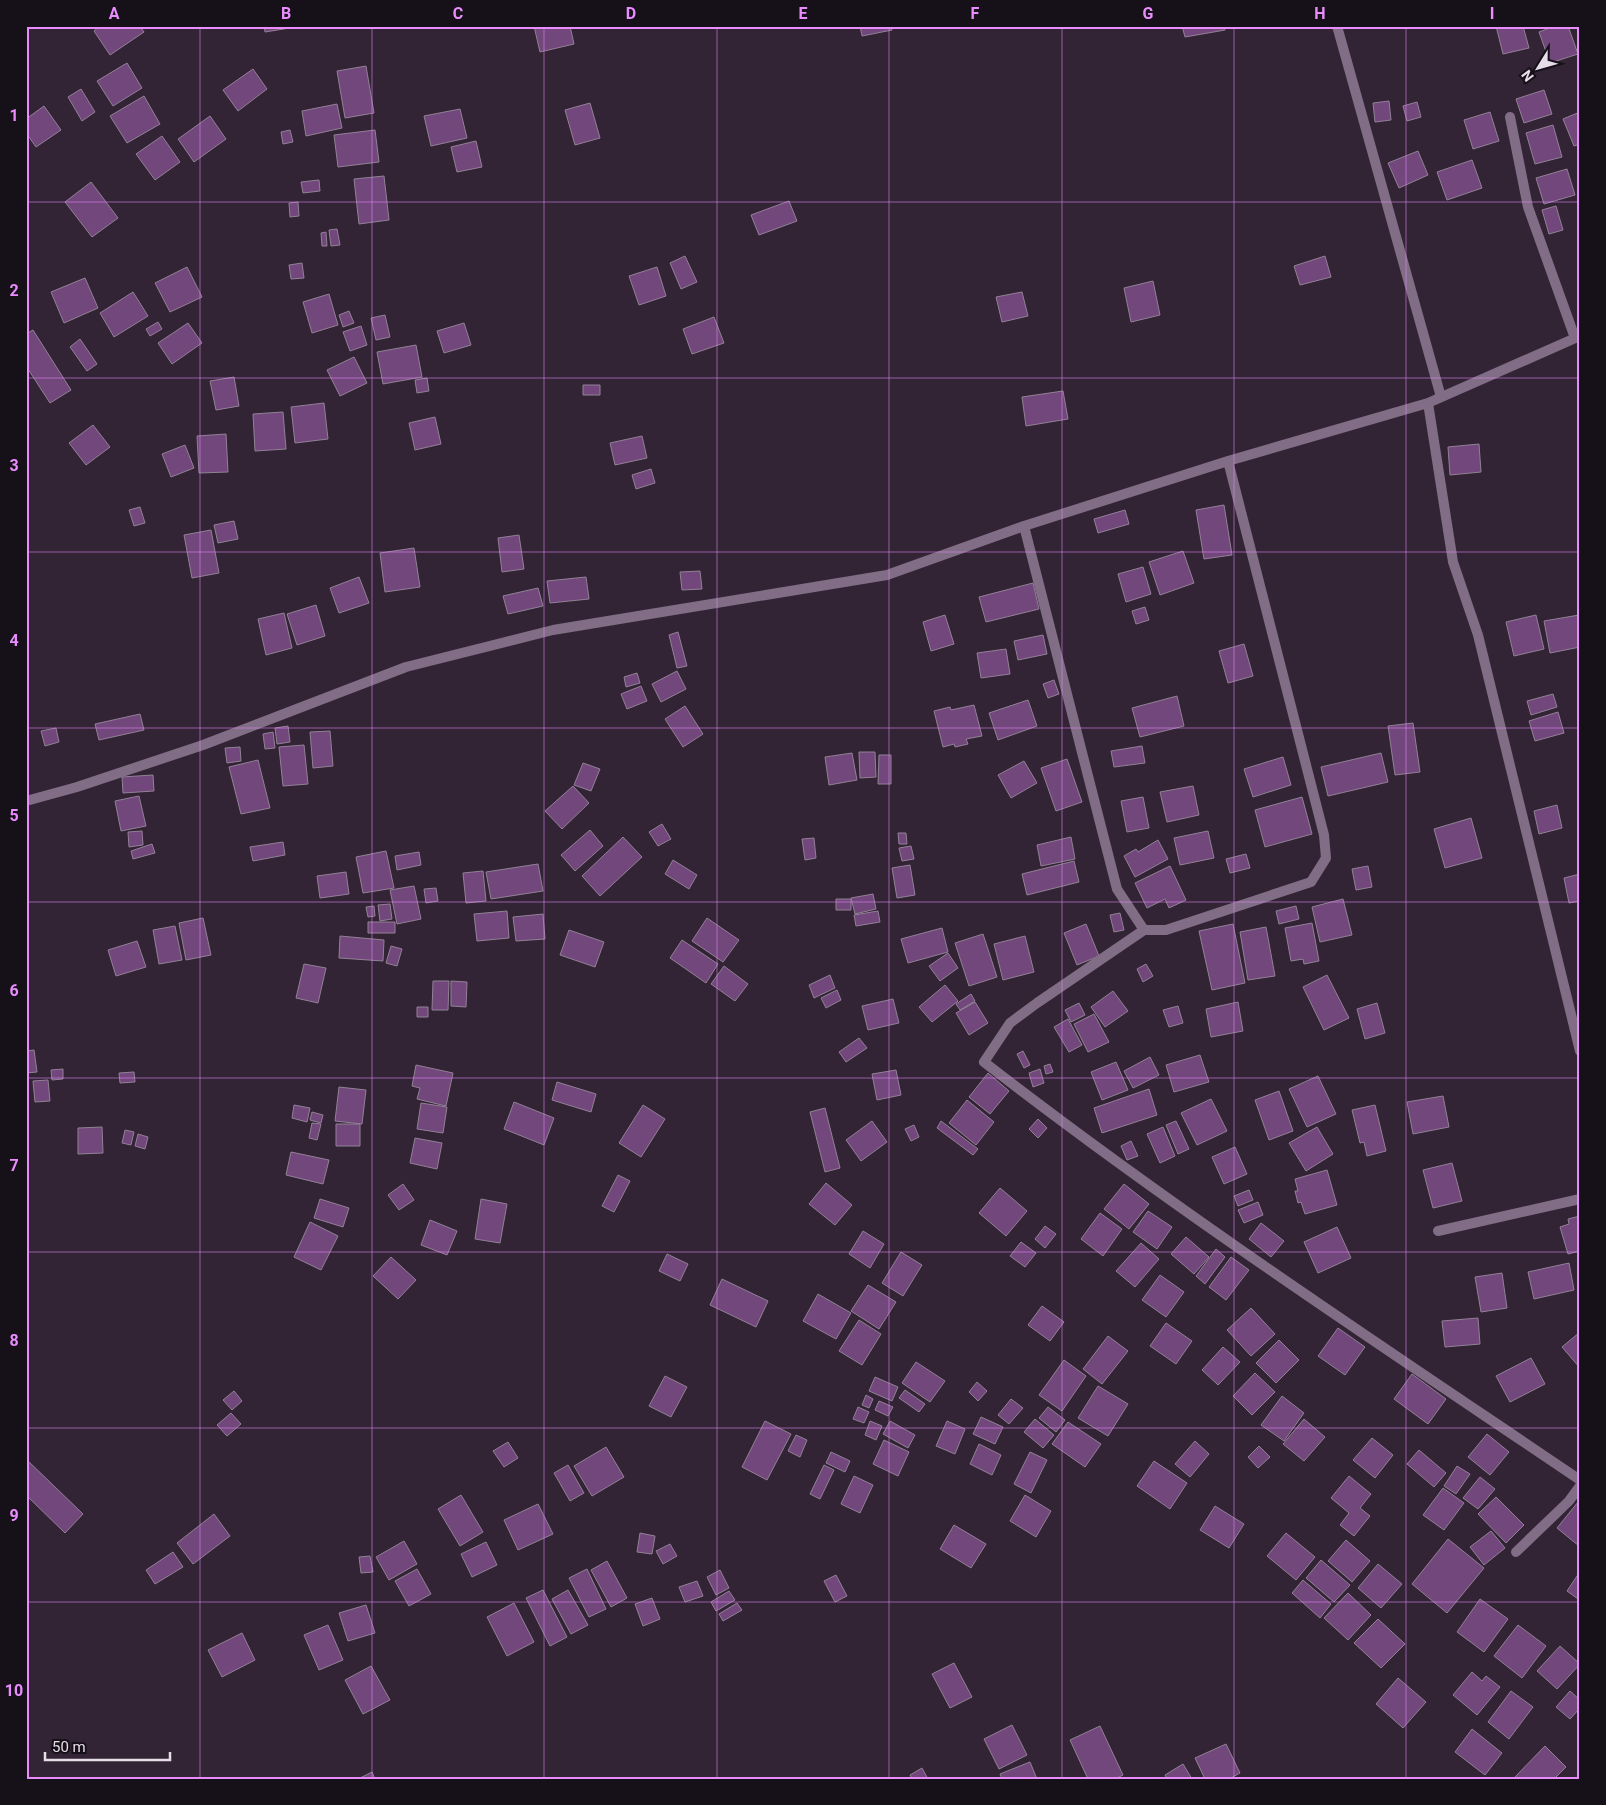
<svg xmlns="http://www.w3.org/2000/svg" width="1606" height="1805" viewBox="0 0 1606 1805" font-family="Roboto,sans-serif">
<style>
.building{fill:#72477c;stroke:#928196}
.lines{fill:none;stroke-linecap:round;stroke-linejoin:round}
.street{stroke:#816d85;stroke-width:10}
.grid{fill:none;stroke:#e98dfe;stroke-width:1;stroke-opacity:0.55}
.neatline{fill:none;stroke:#e98dfe;stroke-width:2}
.grid-label{font-size:16px;text-anchor:middle;font-weight:bold;fill:#e98dfe}
</style>
<rect width="100%" height="100%" fill="#322435"/>
<path class="building" d="M100,26h40l4,6 -34,23 -16,-24z
M264,26h38l-37,6z
M534,26h36l4,18 -34,8z
M860,26h31l1,4 -30,6z
M1182,26h42l1,4 -40,7z
M1496,26h27l6,22 -26,6z
M1555,26h13l10,28 -28,9 -11,-31z
M127,63l15,25 -29,18 -16,-25z
M366,66l8,47 -29,5 -8,-47z
M253,69l14,20 -29,22 -15,-21z
M81,89l14,23 -13,9 -14,-24z
M1544,90l8,24 -28,9 -8,-24z
M144,96l16,28 -33,19 -17,-27z
M1389,101l2,19 -16,2 -2,-19z
M1417,102l4,15 -14,4 -4,-15z
M590,103l10,35 -25,7 -10,-35z
M337,104l5,24 -36,8 -4,-25z
M44,106l17,24 -25,17 -7,-10 -3,2v-20z
M460,109l7,29 -36,8 -7,-30z
M1490,112l9,29 -26,8 -9,-29z
M1580,112v32l-6,2 -11,-27z
M210,116l16,23 -32,23 -16,-23z
M1553,125l9,32 -27,7 -9,-31z
M290,130l3,12 -10,2 -2,-12z
M375,130l4,32 -41,5 -4,-32z
M162,136l18,26 -25,18 -19,-26z
M476,141l6,26 -25,5 -6,-25z
M1418,151l10,24 -29,13 -11,-25z
M1472,160l10,28 -35,12 -10,-28z
M1567,169l8,26 -31,9 -8,-26z
M384,176l5,44 -30,4 -5,-45z
M319,180l1,11 -17,2 -2,-11z
M91,182l27,36 -26,19 -27,-35z
M789,201l8,20 -38,14 -8,-20z
M298,202l1,14 -9,1 -1,-14z
M1556,206l7,24 -14,4 -7,-24z
M337,229l3,16 -9,1 -2,-16z
M326,232l1,14h-5l-1,-13z
M685,256l12,26 -16,7 -11,-26z
M1325,256l6,21 -31,8 -6,-19z
M302,263l2,15 -13,1 -2,-14z
M187,267l15,30 -32,15 -15,-29z
M657,267l9,29 -27,9 -10,-29z
M85,278l13,30 -34,15 -13,-31z
M1153,281l7,34 -29,7 -7,-34z
M133,292l15,24 -34,21 -14,-24z
M1022,292l6,24 -26,6 -6,-25z
M329,294l9,31 -26,8 -9,-31z
M349,311l5,12 -11,4 -4,-12z
M385,315l5,22 -14,3 -5,-22z
M714,317l10,26 -32,11 -9,-25z
M158,322l4,7 -12,7 -4,-7z
M188,323l14,20 -30,21 -14,-21z
M464,323l7,22 -27,8 -7,-22z
M361,326l6,19 -17,6 -7,-19z
M33,330l38,60 -21,13 -24,-37v-32z
M80,339l17,25 -10,7 -17,-24z
M416,345l6,32 -39,7 -6,-32z
M354,357l13,26 -27,13 -13,-26z
M234,377l5,29 -23,4 -6,-29z
M427,378l2,13 -12,2 -2,-13z
M583,385h17v10h-17z
M1063,391l5,28 -42,7 -4,-29z
M324,403l4,36 -33,4 -4,-36z
M283,412l3,37 -31,2 -2,-37z
M435,417l6,27 -26,6 -6,-27z
M93,425l17,22 -24,18 -17,-22z
M226,434l2,38 -29,1 -2,-37z
M642,436l5,22 -32,7 -5,-22z
M1479,444l2,28 -31,3 -2,-28z
M185,445l9,23 -23,9 -9,-23z
M651,469l4,14 -19,6 -4,-14z
M1224,505l8,50 -28,4 -8,-49z
M140,507l5,16 -11,3 -5,-16z
M1125,510l4,14 -31,9 -4,-14z
M234,521l4,18 -20,4 -4,-18z
M211,530l8,43 -27,5 -8,-43z
M519,535l5,34 -22,3 -4,-34z
M414,548l6,39 -35,5 -5,-39z
M1183,551l11,32 -34,12 -11,-33z
M1143,567l8,27 -25,8 -8,-28z
M700,571l2,18 -20,1 -2,-18z
M359,577l10,26 -30,10 -9,-25z
M586,577l3,22 -39,4 -3,-22z
M1033,583l6,26 -53,13 -7,-25z
M538,588l5,18 -35,8 -5,-18z
M316,605l9,31 -28,9 -10,-31z
M1145,607l4,13 -13,4 -4,-13z
M284,613l8,35 -26,7 -8,-36z
M945,615l9,29 -23,7 -8,-29z
M1536,615l8,34 -30,7 -8,-34z
M1579,615l1,32 -30,6 -6,-32z
M678,632l9,34 -10,2 -8,-33z
M1043,635l4,19 -29,6 -4,-19z
M1244,644l9,32 -25,7 -9,-32z
M1006,649l4,25 -29,4 -4,-25z
M677,671l9,18 -25,13 -9,-18z
M637,673l3,10 -14,4 -2,-10z
M1054,680l5,14 -11,4 -5,-14z
M641,686l6,15 -20,8 -6,-15z
M1553,694l4,13 -26,8 -4,-14z
M1177,696l7,30 -44,11 -8,-29z
M1028,700l9,26 -39,14 -9,-27z
M974,705l8,31 -16,3 2,5 -13,3 -1,-3 -11,3 -9,-36 16,-4 1,3z
M685,706l18,28 -20,13 -18,-28z
M1558,712l6,21 -29,8 -6,-20z
M140,714l4,16 -45,10 -4,-16z
M1413,723l7,49 -25,3 -7,-49z
M288,726l2,16 -13,2 -2,-16z
M56,728l3,14 -14,4 -4,-15z
M330,731l3,35 -20,2 -3,-36z
M273,732l2,16 -10,1 -2,-15z
M304,745l4,39 -25,2 -4,-39z
M1142,746l3,17 -31,4 -3,-16z
M240,747l1,14 -14,2 -2,-15z
M859,752h16l1,25 -16,1z
M852,753l5,27 -28,5 -4,-28z
M1381,753l7,29 -60,14 -7,-29z
M879,755h12v29h-13z
M1283,757l8,28 -38,12 -9,-28z
M1067,759l15,43 -26,9 -15,-43z
M258,760l12,48 -29,6 -12,-47z
M1024,761l13,22 -26,15 -13,-23z
M583,763l17,6 -9,22 -17,-6z
M153,775l1,16 -31,2 -1,-16z
M573,786l16,17 -27,26 -17,-18z
M1193,786l6,29 -32,7 -7,-30z
M139,796l7,30 -25,5 -6,-30z
M1143,797l6,31 -22,4 -6,-31z
M1302,797l10,37 -47,13 -10,-37z
M1557,805l5,23 -23,6 -5,-23z
M1471,818l11,40 -37,10 -11,-39z
M662,824l9,15 -13,7 -9,-14z
M590,830l13,16 -28,25 -14,-16z
M142,831l1,14 -14,2 -1,-15z
M1208,831l6,27 -34,7 -6,-27z
M898,833h8l1,11h-8z
M623,837l19,20 -42,39 -18,-20z
M1071,837l4,22 -34,7 -4,-21z
M814,838l2,20 -11,2 -3,-21z
M1158,840l10,19 -33,18 -11,-21 12,-7 2,3z
M283,842l2,13 -32,6 -3,-14z
M152,844l3,9 -22,6 -2,-8z
M911,846l3,13 -12,2 -3,-13z
M386,851l8,37 -31,5 -7,-36z
M419,852l2,13 -24,5 -2,-14z
M1246,854l4,14 -20,5 -4,-14z
M673,860l24,15 -8,14 -24,-15z
M1074,861l5,21 -52,13 -5,-21z
M538,864l5,27 -52,8 -5,-27z
M910,865l5,30 -18,3 -5,-30z
M1170,866l16,34 -17,8 -4,-9 -18,9 -12,-25z
M1368,866l4,21 -16,3 -4,-21z
M483,871l3,30 -20,2 -3,-30z
M346,872l3,22 -29,4 -3,-22z
M1580,874v27l-11,2 -5,-25z
M414,886l7,33 -24,5 -7,-34z
M436,888l2,13 -12,2 -2,-14z
M873,894l3,15 -21,5 -4,-16z
M836,899h15v11h-15z
M1343,899l9,36 -32,7 -8,-35z
M390,904l2,15 -12,2 -2,-16z
M374,906l1,10 -7,1 -2,-10z
M1296,906l3,13 -20,5 -3,-13z
M507,911l2,27 -32,3 -3,-27z
M878,911l2,11 -24,4 -2,-11z
M1120,913l4,17 -10,2 -4,-17z
M543,914l2,25 -29,2 -3,-24z
M203,918l8,37 -25,5 -7,-37z
M707,918l32,22 -16,22 -31,-21z
M368,922h27v11h-27z
M1312,923l7,38 -15,3 -1,-5 -12,2 -6,-33z
M1086,924l13,32 -22,9 -13,-32z
M1233,924l12,59 -33,7 -13,-59z
M175,926l7,34 -23,4 -6,-34z
M1266,927l9,49 -27,4 -8,-48z
M942,928l6,24 -40,11 -7,-24z
M569,930l35,12 -9,25 -35,-12z
M983,934l14,43 -28,9 -14,-43z
M340,936l44,4 -1,21 -44,-3z
M1025,936l9,36 -31,8 -9,-36z
M682,940l36,24 -12,19 -36,-25z
M137,941l9,26 -30,9 -8,-26z
M391,946l11,3 -5,17 -11,-3z
M948,953l10,15 -18,13 -11,-15z
M304,964l22,4 -8,35 -22,-5z
M1146,964l7,12 -10,6 -6,-13z
M724,966l24,18 -13,17 -24,-17z
M830,975l5,13 -21,10 -5,-13z
M1327,975l22,43 -25,12 -21,-43z
M433,981h16l-1,29h-16z
M451,981l16,1 -1,25 -15,-1z
M945,985l13,16 -26,21 -13,-15z
M837,990l4,10 -15,8 -5,-10z
M1113,991l15,20 -23,16 -14,-20z
M971,994l4,7 -15,9 -4,-6z
M893,999l6,24 -31,7 -6,-24z
M975,1002l13,21 -19,12 -13,-22z
M1238,1002l5,29 -32,6 -5,-28z
M1079,1003l6,12 -14,7 -6,-12z
M1377,1003l8,30 -20,6 -8,-30z
M1178,1006l5,17 -14,4 -6,-17z
M417,1007h11v10h-11z
M1094,1014l15,28 -21,10 -14,-28z
M1068,1019l14,26 -13,7 -15,-25z
M859,1038l8,10 -21,14 -7,-10z
M34,1050l3,22 -11,1v-22z
M1023,1051l7,14 -6,3 -7,-14z
M1200,1055l9,27 -35,10 -8,-27z
M1150,1057l9,18 -26,13 -9,-17z
M1116,1062l12,28 -26,10 -11,-28z
M1050,1064l3,8 -7,2 -2,-8z
M416,1065l37,8 -7,33 -29,-7 3,-11 -8,-2z
M63,1069v10l-11,1 -1,-10z
M1040,1069l4,14 -11,4 -4,-14z
M896,1070l5,25 -24,5 -5,-26z
M134,1072l1,10 -15,1 -1,-10z
M988,1073l21,18 -19,23 -21,-17z
M1318,1076l18,38 -29,13 -18,-38z
M48,1080l2,21 -15,1 -2,-21z
M557,1082l39,12 -5,18 -39,-12z
M339,1087l27,3 -4,34 -27,-3z
M1149,1089l8,26 -55,18 -8,-25z
M1279,1091l14,40 -24,9 -14,-40z
M1443,1096l6,31 -36,7 -6,-32z
M1211,1099l16,32 -30,14 -16,-32z
M967,1100l27,22 -18,23 -27,-22z
M514,1102l40,16 -10,27 -40,-16z
M421,1103l26,4 -4,26 -26,-4z
M294,1105l16,3 -3,14 -15,-4z
M643,1105l22,14 -24,38 -22,-14z
M1375,1105l11,46 -19,5 -3,-14 -4,1 -8,-33z
M825,1108l15,60 -15,4 -15,-60z
M312,1112l11,3 -2,8 -11,-3z
M1038,1119l9,9 -9,10 -9,-9z
M872,1121l15,21 -26,19 -15,-21z
M941,1121l37,28 -5,6 -36,-27z
M1176,1121l13,28 -11,5 -12,-29z
M312,1123l9,1 -4,16 -8,-2z
M336,1124h24v22h-24z
M914,1125l5,12 -8,4 -6,-12z
M102,1127l1,26 -25,1v-26z
M1163,1127l12,29 -15,7 -13,-29z
M1317,1127l16,27 -27,17 -17,-28z
M125,1130l9,2 -3,13 -9,-2z
M138,1134l10,3 -3,12 -10,-3z
M415,1138l27,5 -5,26 -27,-6z
M1131,1141l7,15 -11,4 -6,-14z
M1235,1147l12,27 -23,10 -12,-27z
M291,1152l38,8 -6,24 -37,-9z
M1452,1163l10,38 -29,7 -10,-38z
M1327,1170l10,35 -32,9 -4,-12 -3,1 -3,-12h3l-3,-12z
M618,1175l12,6 -16,31 -12,-6z
M826,1183l26,22 -17,20 -26,-21z
M403,1184l11,16 -15,10 -11,-15z
M1124,1184l25,20 -20,25 -25,-20z
M1000,1188l27,23 -21,25 -27,-23z
M1249,1190l4,10 -15,6 -4,-10z
M320,1199l29,9 -6,19 -29,-9z
M481,1199l26,5 -7,39 -25,-4z
M1258,1202l5,13 -19,8 -6,-13z
M1148,1211l24,16 -15,22 -24,-17z
M1100,1213l22,16 -19,27 -22,-17z
M1580,1216v35l-12,3 -8,-27 9,-3 -1,-5z
M430,1220l27,11 -10,24 -26,-10z
M310,1222l28,14 -17,34 -27,-13z
M1261,1223l23,18 -13,16 -22,-18z
M1045,1226l11,8 -11,14 -10,-9z
M1337,1227l14,31 -33,15 -14,-31z
M863,1231l21,13 -14,24 -21,-14z
M1186,1237l23,20 -15,17 -23,-20z
M1021,1242l15,11 -11,14 -15,-11z
M1141,1243l18,16 -24,28 -19,-16z
M1216,1249l9,8 -20,27 -9,-8z
M901,1252l21,13 -19,31 -21,-13z
M667,1254l21,10 -8,17 -21,-10z
M391,1257l25,23 -18,19 -25,-23z
M1231,1257l18,13 -23,30 -17,-13z
M1569,1263l5,27 -40,9 -6,-27z
M1502,1273l5,35 -26,4 -6,-35z
M1160,1275l24,17 -18,25 -24,-17z
M722,1279l46,22 -12,26 -46,-22z
M868,1285l28,17 -17,27 -28,-18z
M818,1294l33,19 -15,26 -33,-18z
M1042,1306l22,16 -14,19 -22,-16z
M1251,1308l24,26 -24,22 -24,-26z
M1478,1318l2,26 -35,3 -3,-26z
M859,1320l22,14 -19,31 -23,-14z
M1166,1323l26,18 -16,23 -26,-18z
M1338,1328l27,19 -20,28 -27,-19z
M1580,1332v36l-18,-21z
M1108,1336l20,15 -26,33 -19,-15z
M1279,1340l20,20 -23,23 -20,-20z
M1223,1347l17,15 -22,23 -16,-15z
M1531,1358l14,26 -35,18 -14,-26z
M1064,1360l22,16 -24,35 -23,-16z
M916,1362l29,19 -15,21 -28,-19z
M1255,1373l20,19 -23,23 -19,-19z
M1412,1374l34,25 -18,25 -34,-25z
M665,1376l22,11 -16,30 -22,-11z
M875,1377l23,10 -6,14 -23,-10z
M977,1382l10,9 -9,10 -9,-9z
M1098,1386l30,18 -20,32 -30,-18z
M905,1390l20,14 -6,8 -20,-14z
M234,1391l8,10 -10,9 -9,-10z
M866,1395l7,4 -4,9 -7,-3z
M1282,1396l22,17 -20,28 -23,-16z
M1011,1399l12,9 -14,16 -11,-9z
M879,1401l14,6 -5,9 -13,-6z
M858,1407l11,5 -5,11 -11,-4z
M1048,1407l17,13 -9,12 -17,-14z
M231,1413l10,11 -14,12 -10,-11z
M981,1417l22,10 -8,17 -22,-10z
M1035,1419l19,16 -11,13 -19,-16z
M1304,1419l21,18 -21,24 -21,-17z
M765,1421l26,13 -24,46 -25,-13z
M870,1421l12,5 -6,14 -11,-5z
M890,1421l25,14 -7,13 -25,-14z
M947,1421l18,8 -10,25 -19,-8z
M1068,1422l33,22 -16,23 -33,-23z
M1487,1434l22,18 -19,23 -22,-18z
M796,1435l11,5 -7,17 -12,-6z
M1372,1438l21,17 -18,23 -22,-18z
M884,1440l25,12 -11,24 -25,-12z
M1195,1441l14,13 -19,23 -15,-13z
M508,1442l10,16 -14,9 -11,-16z
M979,1444l22,11 -9,20 -22,-11z
M1259,1446l11,11 -12,11 -10,-11z
M606,1447l18,30 -32,19 -18,-30z
M1419,1450l27,23 -12,14 -27,-23z
M831,1452l19,9 -5,11 -19,-9z
M1030,1452l17,8 -16,33 -17,-9z
M26,1459l57,55 -18,19 -39,-38z
M1154,1461l33,22 -17,26 -33,-23z
M568,1465l16,28 -14,8 -16,-28z
M824,1465l10,5 -14,29 -10,-5z
M1457,1466l13,8 -14,20 -12,-8z
M854,1476l19,9 -13,28 -19,-9z
M1349,1476l22,18 -11,14 10,8 -16,20 -14,-11 9,-12 -18,-15z
M1480,1477l15,12 -17,20 -15,-11z
M1443,1488l21,15 -20,27 -21,-15z
M461,1495l22,37 -23,14 -22,-37z
M1025,1495l26,16 -15,26 -26,-16z
M1496,1497l28,28 -18,18 -28,-29z
M1578,1502l2,1 -1,43 -22,-18z
M538,1504l15,30 -35,16 -14,-30z
M1215,1506l29,18 -15,24 -29,-18z
M214,1514l16,22 -37,28 -16,-21z
M954,1525l32,19 -15,24 -31,-19z
M1491,1531l14,17 -21,17 -14,-18z
M640,1533l15,3 -3,18 -15,-2z
M1286,1533l29,24 -19,23 -29,-24z
M1448,1539l36,29 -37,45 -35,-29z
M1346,1540l24,21 -18,21 -24,-21z
M404,1541l13,23 -28,16 -13,-23z
M486,1542l11,23 -25,12 -11,-23z
M670,1544l7,12 -14,8 -7,-13z
M173,1552l10,15 -28,17 -9,-14z
M370,1556l3,16 -12,1 -2,-16z
M1321,1560l29,25 -16,17 -28,-24z
M607,1561l20,37 -16,9 -20,-37z
M1378,1564l24,20 -21,24 -23,-20z
M417,1569l14,25 -22,12 -14,-25z
M587,1569l19,40 -17,8 -20,-39z
M720,1570l9,18 -13,7 -9,-18z
M1579,1573l1,24 -2,2 -11,-8z
M836,1575l11,21 -12,6 -11,-21z
M1303,1580l28,24 -11,14 -28,-25z
M697,1581l6,15 -18,6 -6,-15z
M543,1590l24,47 -17,9 -24,-48z
M568,1590l20,35 -17,9 -19,-35z
M729,1591l6,9 -19,11 -5,-9z
M1348,1593l23,22 -23,25 -24,-22z
M652,1598l8,21 -17,7 -8,-22z
M1480,1599l28,20 -24,33 -27,-20z
M514,1603l20,39 -27,14 -20,-39z
M737,1603l5,7 -19,11 -4,-7z
M366,1605l9,28 -27,8 -9,-28z
M1378,1619l27,25 -24,24 -27,-25z
M328,1625l15,35 -24,10 -15,-35z
M1518,1625l28,21 -24,32 -28,-22z
M242,1633l13,27 -33,17 -14,-27z
M1560,1646l20,18 -23,25 -20,-18z
M954,1663l18,34 -22,11 -18,-34z
M371,1666l19,34 -27,14 -18,-34z
M1472,1672l10,9 4,-5 14,11 -23,28 -24,-20z
M1398,1678l28,24 -23,26 -27,-24z
M1511,1691l22,16 -24,32 -21,-17z
M1570,1691l10,9v8l-10,11 -14,-12z
M1012,1725l15,30 -28,14 -15,-30z
M1100,1726l23,49 -8,4h-27l-18,-39z
M1472,1729l30,24 -17,22 -30,-23z
M1226,1744l14,29 -11,6h-24l-10,-21z
M1545,1746l21,21 -12,12h-41z
M1030,1762l7,17h-35l-2,-5z
M1183,1764l9,15h-25l-2,-4z
M922,1768l6,11h-16l-2,-4z
M372,1772l3,7h-17z"/>
<g class="lines">
<path class="street" d="M1337,26l104,371
M1510,117l18,90 47,131
M1428,403l25,159 25,73 102,416
M1024,526l93,363 27,41h22l145,-48 15,-24 -2,-23 -96,-374
M26,801l51,-14 126,-42 203,-78 147,-37 334,-55 137,-49 204,-65 200,-58 152,-67
M1144,930l-107,73 -27,20 -26,39c192,149 395,282 596,418
M1438,1231l142,-32
M1516,1552l53,-51 11,-15"/>
</g>
<path class="grid" d="M200,26v1753M372,26v1753M544,26v1753M717,26v1753M889,26v1753M1062,26v1753M1234,26v1753M1406,26v1753M26,202h1554M26,378h1554M26,552h1554M26,728h1554M26,902h1554M26,1078h1554M26,1252h1554M26,1428h1554M26,1602h1554"/>
<rect width="1606" height="1805" fill="none" stroke="#161018" stroke-width="55"/>
<g transform="translate(1538 68) rotate(233)" stroke="#161018" stroke-width="4" paint-order="stroke">
<path d="M0-4L9 19L0 12L-9 19Z" fill="#e6dde8"/>
<text y="-8" font-size="14" font-weight="bold" text-anchor="middle" fill="#e6dde8">N</text>
</g>
<path d="M45 1752v8h125v-8" fill="none" stroke="#e6dde8" stroke-width="2.5"/>
<text x="52" y="1752" font-size="15" fill="#e6dde8" stroke="#161018" stroke-width="4" paint-order="stroke">50 m</text>
<rect x="28" y="28" width="1550" height="1750" class="neatline"/>
<g class="grid-label">
<text x="114" y="19">A</text>
<text x="286" y="19">B</text>
<text x="458" y="19">C</text>
<text x="631" y="19">D</text>
<text x="803" y="19">E</text>
<text x="975" y="19">F</text>
<text x="1148" y="19">G</text>
<text x="1320" y="19">H</text>
<text x="1492" y="19">I</text>
<text x="14" y="121">1</text>
<text x="14" y="296">2</text>
<text x="14" y="471">3</text>
<text x="14" y="646">4</text>
<text x="14" y="821">5</text>
<text x="14" y="996">6</text>
<text x="14" y="1171">7</text>
<text x="14" y="1346">8</text>
<text x="14" y="1521">9</text>
<text x="14" y="1696">10</text>
</g>
</svg>
